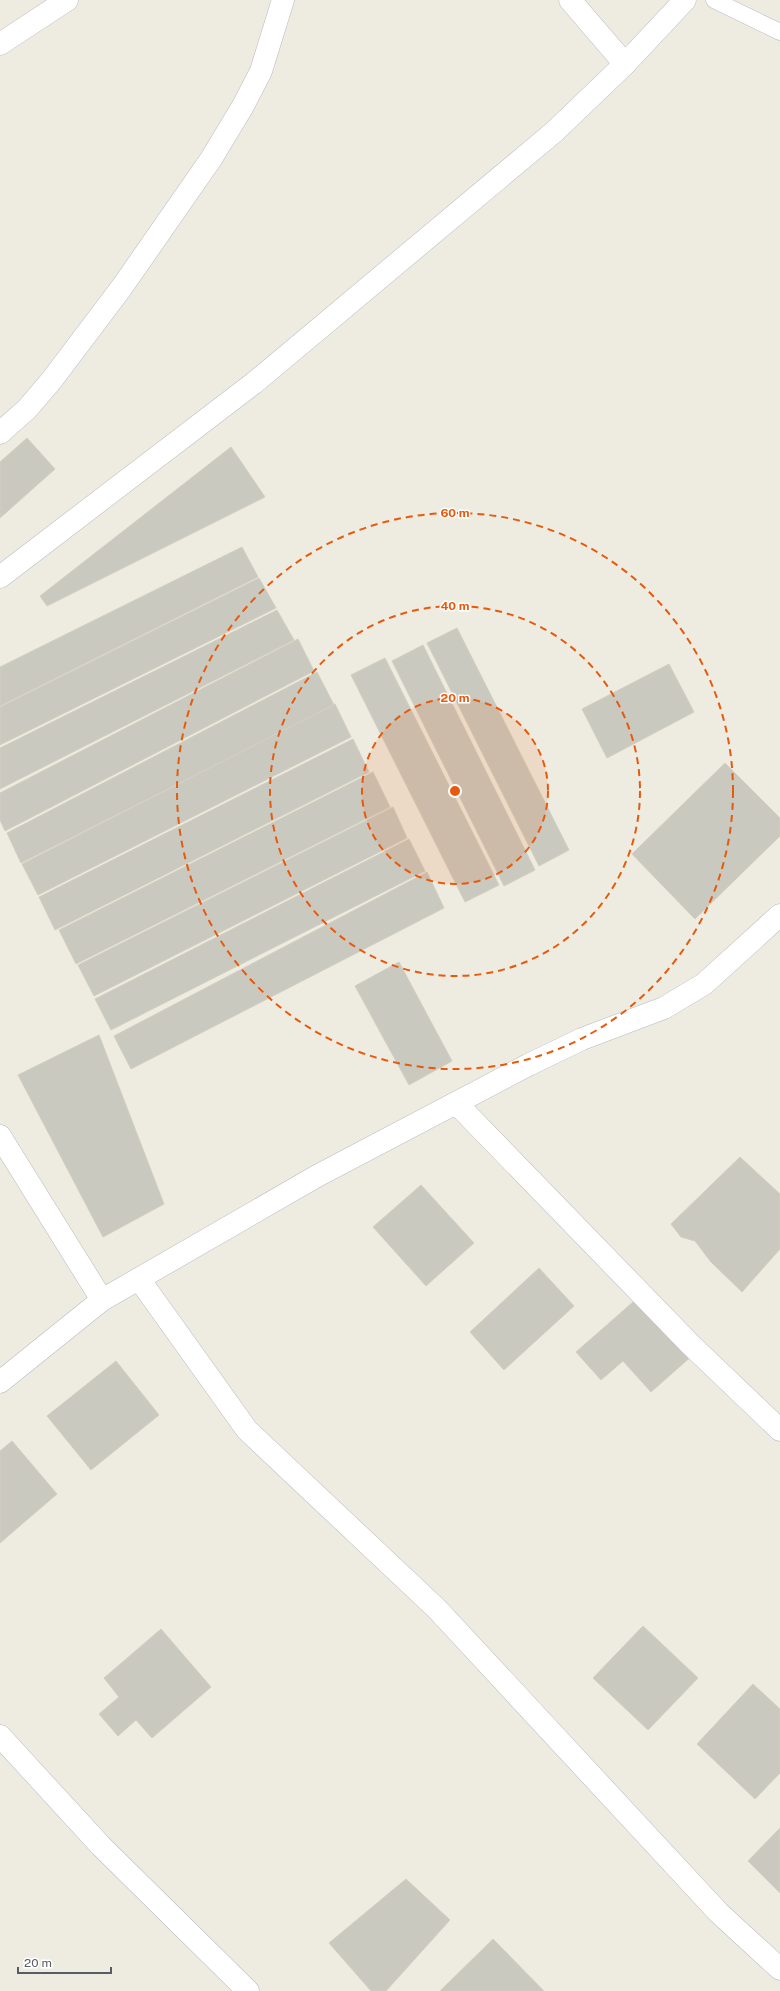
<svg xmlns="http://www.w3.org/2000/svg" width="780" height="1991" viewBox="0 0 780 1991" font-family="'Public Sans',sans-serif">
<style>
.building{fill:#cac9c0;stroke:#d2cfbf}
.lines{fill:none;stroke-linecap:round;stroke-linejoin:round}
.lane-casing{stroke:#b9bac1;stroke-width:17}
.street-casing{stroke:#b9bac1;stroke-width:23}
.secondary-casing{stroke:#b9bcc4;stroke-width:23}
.lane{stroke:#fff;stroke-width:16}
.street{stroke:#fff;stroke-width:22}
.secondary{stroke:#fff;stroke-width:22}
.ring{fill:none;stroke:#e8590c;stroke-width:2;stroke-dasharray:7 5}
.centre{fill:#e8590c;stroke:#fff;stroke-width:2}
.ring-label{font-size:12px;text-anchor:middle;font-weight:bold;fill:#e8590c;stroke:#fff;stroke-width:3;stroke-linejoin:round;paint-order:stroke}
</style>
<rect width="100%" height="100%" fill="#eeece1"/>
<path class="building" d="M27,438l28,31 -55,49v-56z
M231,447l34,50 -218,109 -7,-10z
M242,547l16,30 -258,129v-39z
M259,578l17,30 -276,137v-38z
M277,610l17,30 -294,149v-41z
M457,628l112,222 -30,16 -112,-223z
M298,639l16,32 -309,160 -5,-11v-27z
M423,645l112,225 -31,16 -112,-225z
M385,658l114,227 -34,17 -114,-227z
M669,664l25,48 -87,46 -25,-49z
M317,672l17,33 -313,158 -14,-30z
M335,704l16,33 -313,158 -16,-31z
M353,739l16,33 -314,158 -16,-33z
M725,763l55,55v18l-85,83 -63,-65z
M373,772l17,35 -314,157 -17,-34z
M393,807l14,31 -313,158 -16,-31z
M409,839l16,32 -314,159 -16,-31z
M427,872l17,36 -313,161 -17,-33z
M399,962l53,99 -43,24 -54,-99z
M99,1035l65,169 -61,33 -85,-162z
M740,1157l40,37v55l-38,43 -31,-30 -16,-21 -14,-4 -10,-13z
M421,1185l53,58 -48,43 -53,-59z
M539,1268l35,38 -70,64 -34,-38z
M641,1295l53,59 -43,38 -28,-31 -22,19 -25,-28z
M116,1361l43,54 -68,55 -44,-54z
M12,1441l45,53 -57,49v-92z
M643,1626l55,52 -50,52 -55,-52z
M161,1629l50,58 -59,51 -16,-18 -18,16 -19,-22 20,-17 -15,-19z
M753,1684l27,25v64l-25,26 -58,-55z
M780,1828v65l-32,-32z
M406,1879l44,41 -64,71h-15l-42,-48z
M493,1939l51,52h-104z"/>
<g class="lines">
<defs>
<path id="lane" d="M714,0l66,32"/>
<path id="street" d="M570,0l55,64
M0,44l67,-44
M0,433l27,-24 24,-28 71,-94 89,-128 32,-53 18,-35 22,-71
M456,1103l235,242 89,85
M0,1136l102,164
M139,1279l108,151 190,179 282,304 61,56
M0,1382l102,-82 215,-124 211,-111 54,-26 82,-31 40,-24 76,-69
M0,1736l101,110 147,145"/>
<path id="secondary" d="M0,577l254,-194 300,-251 71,-68 60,-64"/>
</defs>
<use href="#lane" class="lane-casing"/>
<use href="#street" class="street-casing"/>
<use href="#secondary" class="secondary-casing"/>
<use href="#lane" class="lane"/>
<use href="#street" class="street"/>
<use href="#secondary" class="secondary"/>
</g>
<circle cx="455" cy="791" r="93" fill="#e8590c" fill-opacity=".12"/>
<g class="ring">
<circle cx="455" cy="791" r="93"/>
<circle cx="455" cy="791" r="185"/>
<circle cx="455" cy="791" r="278"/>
</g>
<circle cx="455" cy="791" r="6" class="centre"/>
<g class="ring-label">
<text x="455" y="517">60 m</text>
<text x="455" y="610">40 m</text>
<text x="455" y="702">20 m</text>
</g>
<path d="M18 1967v6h93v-6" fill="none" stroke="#595c63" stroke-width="2"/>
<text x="24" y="1967" font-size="12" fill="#595c63" stroke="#ffffff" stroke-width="3" paint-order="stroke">20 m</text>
</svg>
